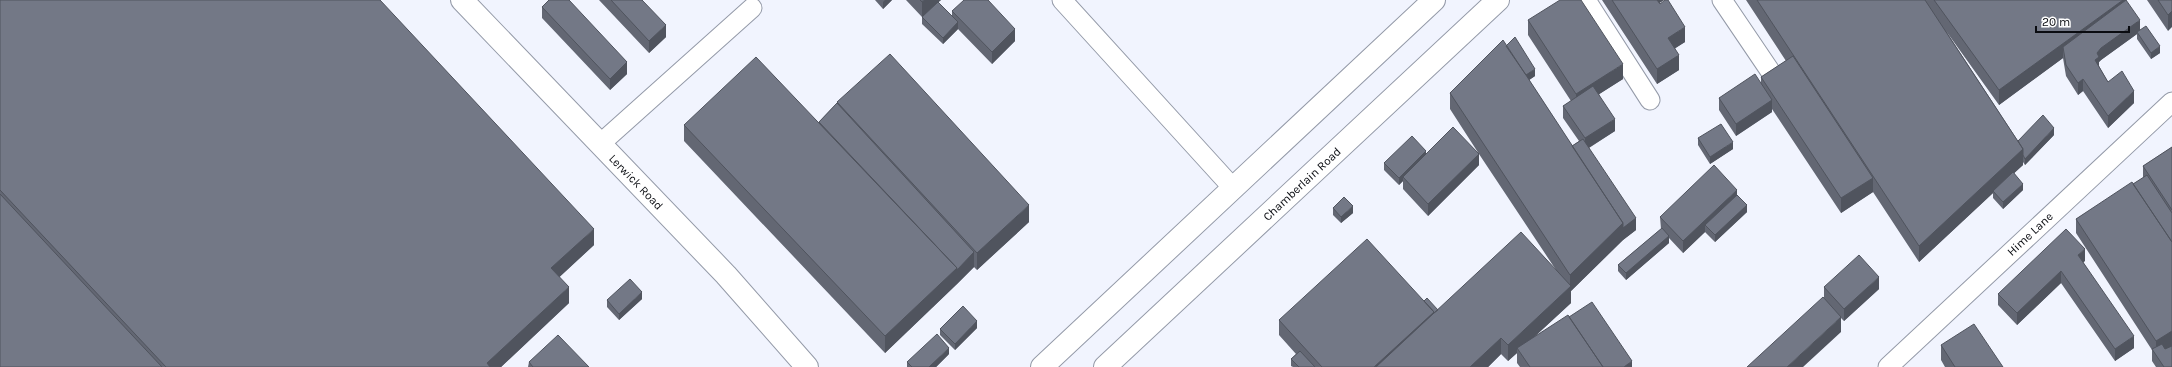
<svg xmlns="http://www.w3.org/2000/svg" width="2172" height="367" viewBox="0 0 2172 367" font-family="Karla,sans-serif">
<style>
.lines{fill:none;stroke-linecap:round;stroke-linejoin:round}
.lane-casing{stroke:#949aa8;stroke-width:21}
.street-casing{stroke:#949aa8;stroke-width:24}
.secondary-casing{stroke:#949aa8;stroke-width:24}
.lane{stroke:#fff;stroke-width:19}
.street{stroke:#fff;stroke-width:22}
.secondary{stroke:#fff;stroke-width:22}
.wall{fill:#636773}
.shaded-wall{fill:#50545e}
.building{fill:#737886;stroke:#50545e}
.labels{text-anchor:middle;stroke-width:3;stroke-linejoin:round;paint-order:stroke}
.street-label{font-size:12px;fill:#0a0c11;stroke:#fff}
</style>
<rect width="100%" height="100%" fill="#f1f4fe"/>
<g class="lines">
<defs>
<path id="lane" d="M1062,0l171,188
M1586,0l64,100
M1722,0l63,93
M600,144l152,-136
M1888,367l284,-265"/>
<path id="street" d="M462,0l264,275 81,92"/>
<path id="secondary" d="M1042,367l392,-367
M1105,367l393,-367"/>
</defs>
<use href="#lane" class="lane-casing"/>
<use href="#street" class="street-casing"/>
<use href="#secondary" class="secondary-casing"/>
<use href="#lane" class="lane"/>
<use href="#street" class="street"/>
<use href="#secondary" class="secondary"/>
</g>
<path class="wall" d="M0,0l594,245 -35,32 10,26 -68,64h-501z
M599,0h43l24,37 -17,16z
M875,0h17l-9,9z
M906,0h35l-3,2 14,14v-5l63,30 -23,23 -34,-35 -15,15 -21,-20v-7z
M1602,0h62l-5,3 26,39 -10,6 4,22 -22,14z
M1746,0h380l14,30 20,23 -9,6 -14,-20v-5l-36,26 -2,2v4l9,16 26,21 -26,25 -25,-37 -5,4 -12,-19 -3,-18 -64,47 -53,-74 72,110 36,-6 -29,30 -2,-3v3l-9,8 9,17 -20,19 -10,-11v-5l-74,69 -46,-70 -32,21 -69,-104v3l-36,24 -17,-26v-12l42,-15v-6l25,-16z
M2147,0h25l-4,31z
M542,7l85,67 -17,16 -68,-72z
M1528,20l95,59 -24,15 16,37 -26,17 47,82 -13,10 -52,51v12l-37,34 35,-20 63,50h-112l-3,-4v-10l-9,8 -7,-7 -13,13h-195l-2,-1v-7l5,-5 -17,-19v-15l145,-19 14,9 118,-40 -77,-116v11l-51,51 -25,-27v-8l-4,4 -15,-15v-7l42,-10 53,1 -29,-45v-16l56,-47 29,30 -6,4 43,66 7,-5 -16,-23v-12l8,-5 -43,-66z
M837,102l192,120 -52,48 -3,-3 -17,17 -72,69 -201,-212v-16l135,-3 18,-19z
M1698,138l35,11 -23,15 -12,-19z
M2172,147v220h-16l-4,-6v-11l-76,-117v-14l67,-41v-12z
M1737,195l10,17 -32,30 -10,-10 -22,21 -14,-15v5l-43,37 -8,-9v-6l43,-36 -1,-12z
M1333,208l20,5 -12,10 -8,-8z
M2085,261l-2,1 51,86 -19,13 -54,-78 -44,42 -19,-20v-11z
M1824,287l55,2 -35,32 -3,-3v14l-17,-34z
M642,299l-23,21 -12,-13v-7z
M977,328l-22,22 -15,-15v-6z
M1941,345l62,22h-58l-4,-7z
M949,354l-13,13h-29v-5z
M529,362l60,5h-61z"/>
<path class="shaded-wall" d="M885,0h7l-9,9v-7z
M925,0h16l-19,17v-15z
M1652,0h12l-12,8z
M2123,0h3v12l-63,35v11l-64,47v-15z
M2172,11v16l-4,4v-16z
M2140,20v12h-3v2l-36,26 -2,2v7l-4,-9 2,-7 4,-5z
M958,22v7l-15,15v-6z
M666,25v12l-17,16v-12z
M1685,27v15l-17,11v-15z
M1015,29v12l-23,23v-12z
M2160,46v7l-9,6v-6z
M1679,55v15l-22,14v-15z
M627,62v12l-17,16v-11z
M1623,64v15l-47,30v-15z
M1535,69v7l-13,9v-7z
M2083,79v12l-5,4v-12z
M2134,91v12l-26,25v-12z
M1772,100v12l-36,24v-12z
M1615,119v12l-30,19v-12z
M2054,128v7l-29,30v-6z
M1733,142v7l-23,15v-7z
M2023,149v16l-29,27 -1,-1v2l-74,69v-16z
M1426,151v7l-23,19v4l-4,4v-7z
M1479,154v11l-51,51v-12z
M1873,178v14l-32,21v-15z
M2023,184v6l-20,19v-7z
M1737,190v12l-32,23v7l-22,21v-12z
M1029,205v17l-52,48v-17z
M1747,205v7l-32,30v-7z
M1353,206v7l-12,10v-6z
M1636,218v12l-13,10 -52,51v12l-52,48 -2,-3v5l-9,8v-16l62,-58v-12l53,-52z
M594,229v16l-43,40v-17z
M1669,236v7l-43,37v-7z
M2085,249v12l-7,6v-12z
M974,252v15l-17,17v-14z
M957,268v16l-72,69v-17z
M2061,271v12l-44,42v-12z
M1879,277v12l-35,32v-12z
M569,287v16l-68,64h-14v-4z
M642,292v7l-23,21v-6z
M1434,312v8l-44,47h-16z
M1841,317v15l-38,35h-16z
M977,321v7l-22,22v-6z
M2172,331v15l-16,9v-14z
M2134,336v12l-19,13v-12z
M1501,338v16l-13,13h-18z
M949,348v6l-13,13h-7z
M1632,361v6h-8z"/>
<path class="building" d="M0,0h380l214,229 -43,39 18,19 -82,76 3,4h-324l-166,-177z
M549,0h20l58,62 -17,17 -68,-72z
M611,0h31l24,25 -17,16z
M920,0h5l-3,2z
M964,0h24l27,29 -23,23 -40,-41z
M1560,0h21l42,64 -47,30 -48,-74z
M1612,0h45l3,4 5,-4h3l17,27 -17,11 11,17 -22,14z
M1757,0h168l98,149 -104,97z
M1934,0h189l-124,90z
M2126,0l14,20 -39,28 -4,5 2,4 -4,3 13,22 14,-11 12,20 -26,25 -25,-37 -5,4 -12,-18 -3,-18z
M2158,0h14v11l-4,4z
M938,2l20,20 -15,16 -21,-21z
M2146,26l14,20 -9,7 -14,-21z
M1515,37l20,32 -9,6 -20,-29z
M1503,40l120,183 -53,52 -120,-182z
M890,54l139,151 -52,48 -140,-151z
M1793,56l80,122 -32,20 -80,-121z
M756,57l201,211 -72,68 -201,-211z
M1755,74l17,26 -36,24 -17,-26z
M1593,86l22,33 -30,19 -22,-32z
M837,103l137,149 -17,18v-2l-138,-146z
M2043,115l11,13 -29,31 -2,-4v-6l-5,-8z
M1721,124l12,18 -23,15 -12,-19z
M1453,127l26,27 -51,50 -25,-27z
M1412,136l14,15 -27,27 -15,-15z
M1583,139l53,79 -13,10v-5l-51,-77z
M2172,147v63l-29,-44z
M1714,165l23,25 -54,51 -23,-24z
M2013,172l10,12 -20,18 -10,-11z
M2147,175l25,38v29l-39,-58z
M2132,182l40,60v89l-16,10 -80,-122z
M0,194l86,92 76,81h-162z
M1737,195l10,10 -32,30 -10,-10z
M1344,197l9,9 -12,11 -8,-9z
M1662,228l7,8 -43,37 -8,-8z
M2066,229l19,20 -7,6 56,81 -19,13 -54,-78 -44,42 -19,-19z
M1521,232l50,54 -63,59 -7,-7 -31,29h-94z
M1367,239l67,73 -60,55h-52l-43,-47z
M1859,255l20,22 -35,32 -20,-22z
M630,279l12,13 -23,22 -12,-14z
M1823,297l18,20 -54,50h-40z
M1427,298l11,12 -4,3v-1l-10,-11z
M1592,302l40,59 -8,6h-21l-34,-50z
M963,306l14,15 -22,23 -15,-15z
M1568,315l35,52h-73l-13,-19z
M1974,324l29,43h-48l-14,-22z
M937,334l12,14 -20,19h-17l-5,-5z
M558,335l31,32h-56l-4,-5z
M2162,344l3,5 7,-3v21h-8l-12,-18z
M1300,351l15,16h-16l-8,-8z"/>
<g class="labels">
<g class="street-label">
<text transform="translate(636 182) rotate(46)" y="4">Lerwick Road</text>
<text transform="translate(1302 184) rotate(-43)" y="4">Chamberlain Road</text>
<text transform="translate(2030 234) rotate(-43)" y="4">Hime Lane</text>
</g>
</g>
<path d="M2036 26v6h93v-6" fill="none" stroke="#0a0c11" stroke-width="2"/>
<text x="2042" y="26" font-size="12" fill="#0a0c11" stroke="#ffffff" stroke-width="3" paint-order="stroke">20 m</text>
</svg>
